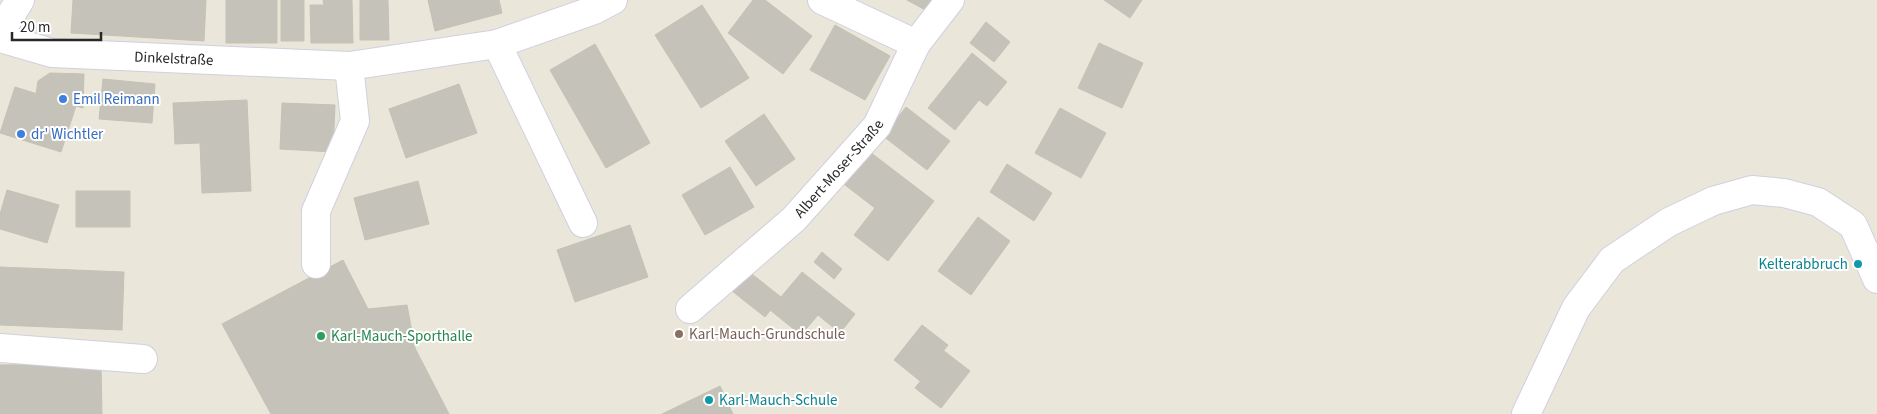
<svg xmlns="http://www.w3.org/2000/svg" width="1877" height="414" viewBox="0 0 1877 414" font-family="'Source Sans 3',sans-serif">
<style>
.building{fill:#c5c2ba;stroke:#c5c2b4}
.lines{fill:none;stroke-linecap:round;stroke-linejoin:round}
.minor-casing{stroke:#d0d0e0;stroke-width:30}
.minor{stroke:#fff;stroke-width:28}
.shop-dot{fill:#3f7fe0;stroke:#fff;stroke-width:2}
.culture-dot{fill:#0f9aa8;stroke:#fff;stroke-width:2}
.education-dot{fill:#8d6e63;stroke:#fff;stroke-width:2}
.leisure-dot{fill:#2e9e5b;stroke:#fff;stroke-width:2}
.labels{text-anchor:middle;stroke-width:4;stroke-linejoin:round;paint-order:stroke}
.street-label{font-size:15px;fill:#282828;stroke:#fff}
.shop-label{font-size:15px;fill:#366cbe;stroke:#fff;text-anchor:start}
.culture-label{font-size:15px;fill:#0d838f;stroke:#fff;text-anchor:end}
.education-label{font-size:15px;fill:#785e54;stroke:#fff;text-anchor:start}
.leisure-label{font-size:15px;fill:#27864d;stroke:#fff;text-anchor:start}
</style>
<rect width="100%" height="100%" fill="#eae6da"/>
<path class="building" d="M73,0h133l-2,41 -133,-8z
M226,0h51v43h-51z
M281,0h23v41h-23z
M323,0h29l1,43h-42l-1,-38h14z
M360,0h28l1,40h-29z
M428,0h71l3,13 -67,18z
M753,0h12l47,36 -29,38 -55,-41z
M907,0h29l-7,12z
M1104,0h38l-12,18z
M702,5l47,73 -48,30 -46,-73z
M986,22l24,20 -16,20 -24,-19z
M835,25l55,31 -25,44 -55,-30z
M1099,43l44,20 -21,45 -44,-20z
M595,44l28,50 -45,25 -28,-49z
M972,53l35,29 -20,24 -8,-6 -24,30 -27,-22z
M50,73l34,1 -1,34 -47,-14 2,-13z
M103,79l52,5 -3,39 -53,-4z
M459,84l18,49 -71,25 -17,-49z
M15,87l61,19 -15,46 -61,-19z
M623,94l27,49 -44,25 -28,-49z
M247,100l4,91 -49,2 -2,-50 -25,1 -2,-41z
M282,103l53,2 -2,47 -53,-3z
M906,107l44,34 -23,29 -44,-34z
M1060,108l46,25 -25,45 -46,-25z
M764,114l31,45 -39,27 -31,-45z
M870,152l64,49 -46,60 -34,-26 21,-27 -30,-23z
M1007,164l45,29 -18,28 -44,-29z
M730,167l24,40 -49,28 -23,-40z
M418,181l11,43 -64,16 -11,-42z
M7,190l52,15 -12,38 -47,-14v-15z
M76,191h54v36h-54z
M978,217l32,24 -39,54 -33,-24z
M630,225l18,52 -73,25 -18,-52z
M822,252l20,17 -8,10 -20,-17z
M343,260l25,49 39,-4 8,43 34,66h-178l-49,-90z
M0,267l124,5 -2,58 -122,-5z
M748,271l33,26 -16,20 -33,-26z
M802,272l53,42 -15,19 -22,-18 -17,20 -31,-25z
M922,325l26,20 -28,36 -26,-21z
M944,351l26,20 -29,37 -26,-20z
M101,364l1,50h-102v-49z
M720,386l13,28h-71z"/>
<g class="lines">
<defs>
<g id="minor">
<path d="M822,0l94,44"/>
<path d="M0,32l20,-32"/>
<path id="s1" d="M0,38l52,15 297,13 148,-22 97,-34 19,-10"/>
<path d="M497,44l86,179"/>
<path d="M316,264v-53l39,-90 -6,-55"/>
<path id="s2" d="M690,309l104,-90 83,-93 39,-82 34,-44"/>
<path d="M0,348l143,11"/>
<path d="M1526,414l50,-106 36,-48 57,-38 44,-21 39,-11 32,3 34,9 35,23 24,54"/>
</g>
</defs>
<use href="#minor" class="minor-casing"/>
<use href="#minor" class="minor"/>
</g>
<g class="shop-dot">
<circle cx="63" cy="99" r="5"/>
<circle cx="21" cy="134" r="5"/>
</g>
<g class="culture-dot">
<circle cx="1858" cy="264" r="5"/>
<circle cx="709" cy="400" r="5"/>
</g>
<circle class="education-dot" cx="679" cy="334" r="5"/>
<circle class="leisure-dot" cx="321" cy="336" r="5"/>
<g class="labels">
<g class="street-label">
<text dy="5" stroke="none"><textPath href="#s1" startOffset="176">Dinkelstraße</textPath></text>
<text dy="5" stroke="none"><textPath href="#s2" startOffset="205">Albert-Moser-Straße</textPath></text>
</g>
<g class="shop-label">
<text x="73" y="104">Emil Reimann</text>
<text x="31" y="139">dr' Wichtler</text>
</g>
<g class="culture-label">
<text x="1848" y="269">Kelterabbruch</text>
<text x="719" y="405" text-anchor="start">Karl-Mauch-Schule</text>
</g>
<g class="education-label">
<text x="689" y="339">Karl-Mauch-Grundschule</text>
</g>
<g class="leisure-label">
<text x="331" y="341">Karl-Mauch-Sporthalle</text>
</g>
</g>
<path d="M12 32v8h89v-8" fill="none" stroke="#282828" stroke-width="2.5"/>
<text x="20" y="32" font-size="15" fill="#282828" stroke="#ffffff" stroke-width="4" paint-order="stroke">20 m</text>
</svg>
